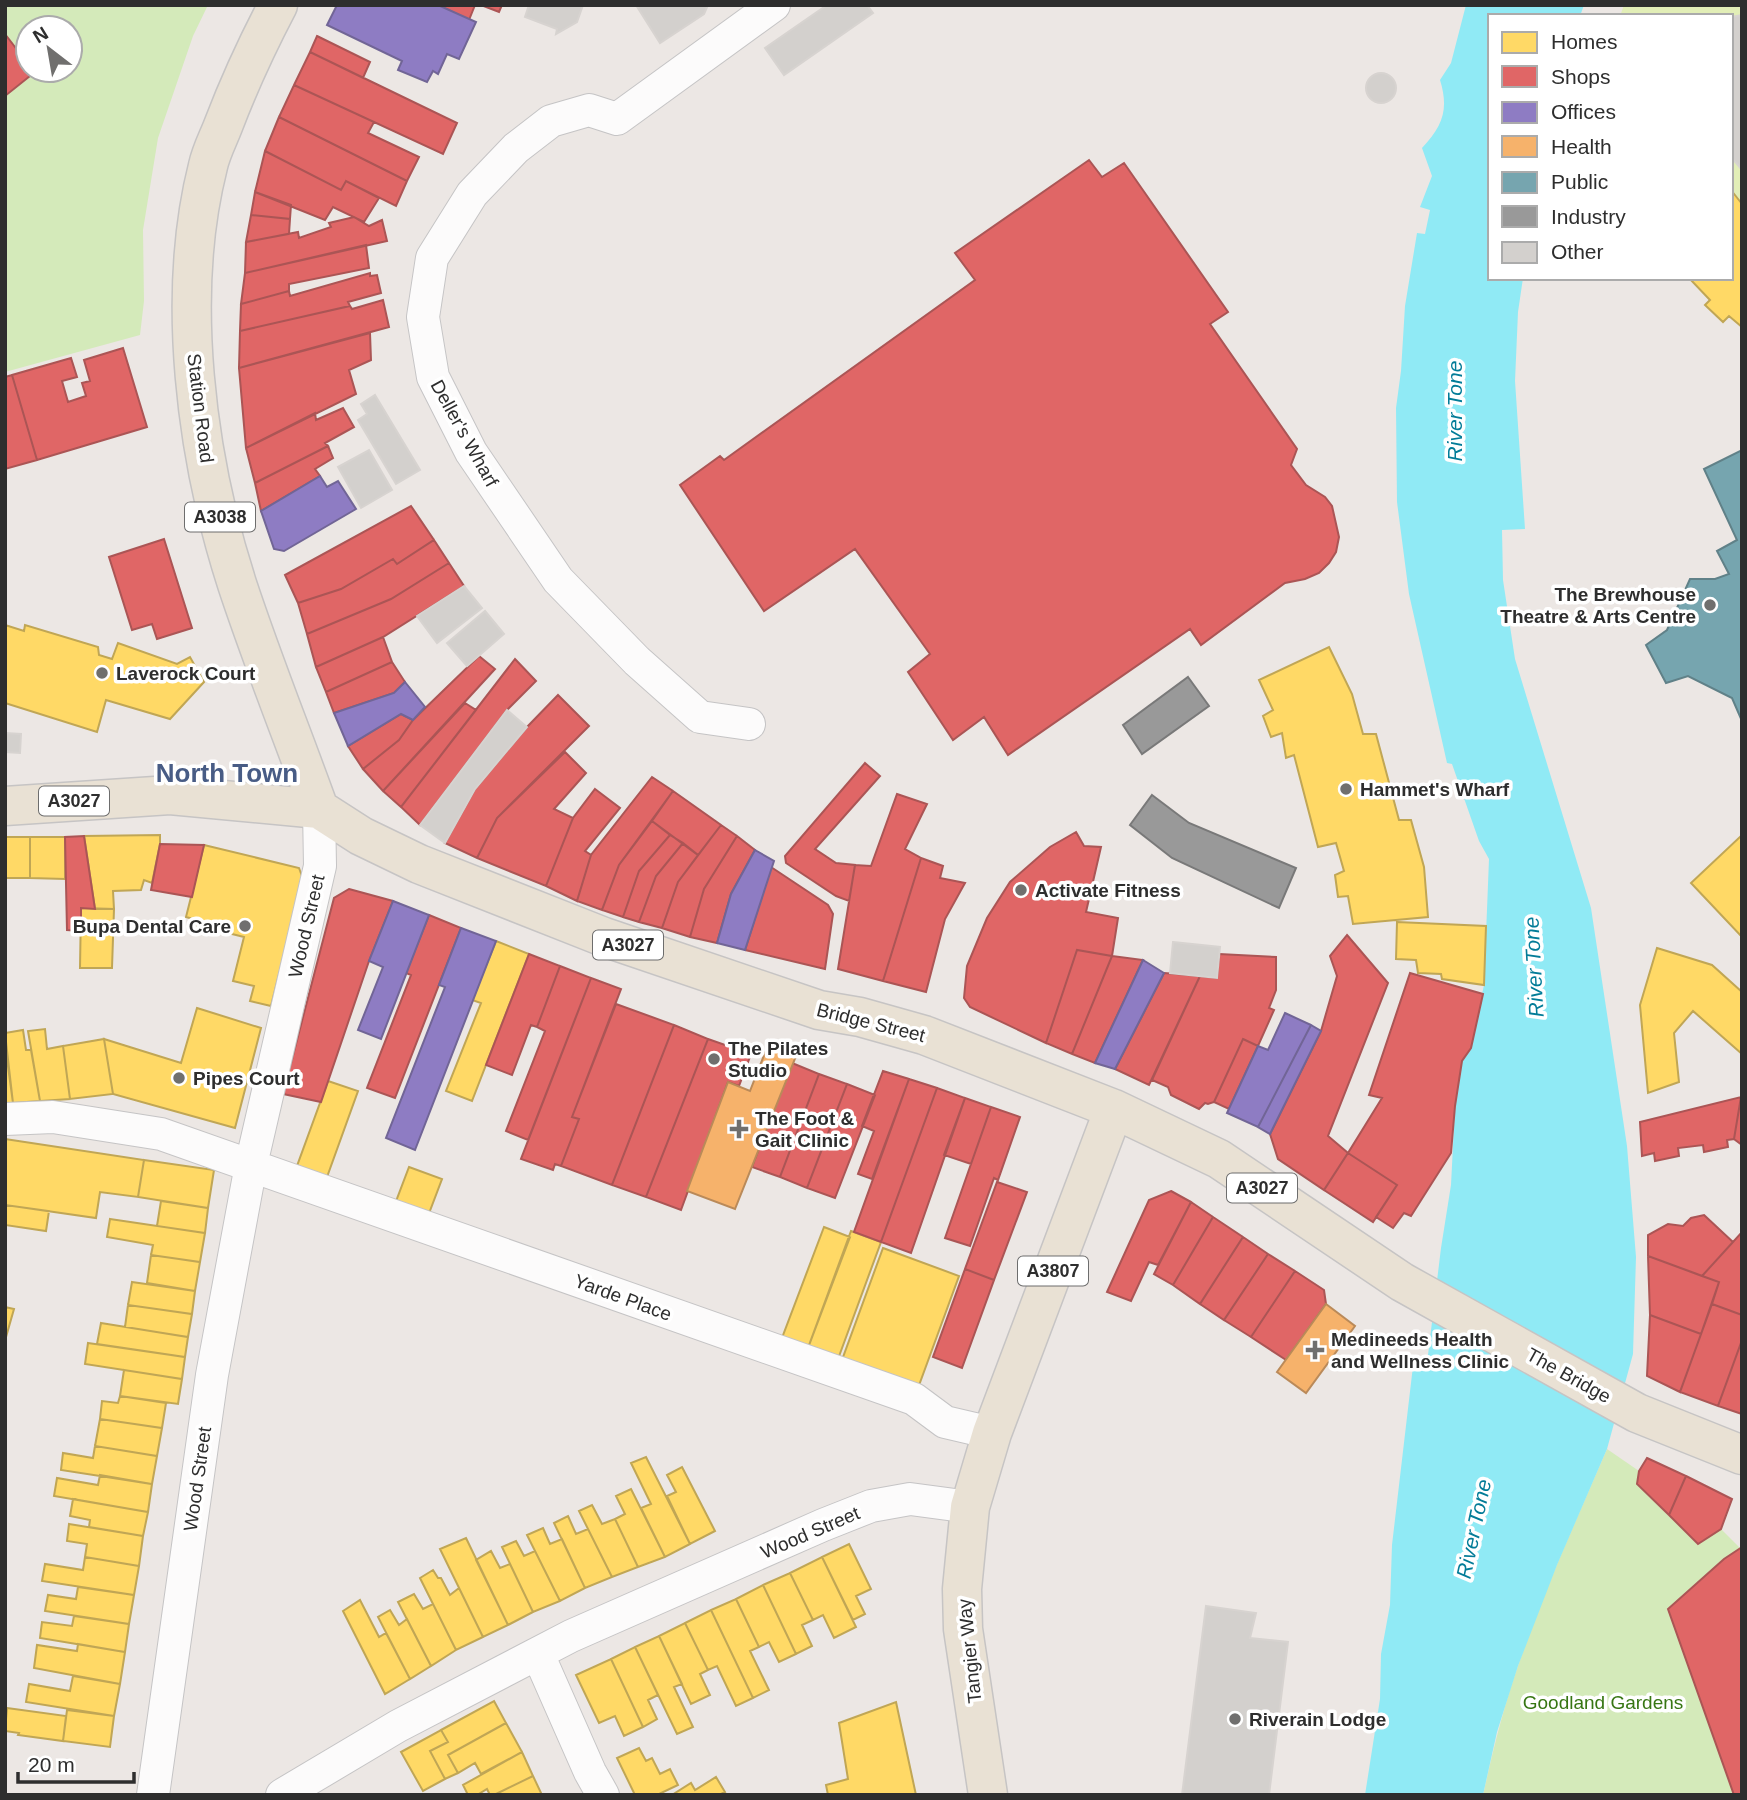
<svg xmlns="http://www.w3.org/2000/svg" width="1747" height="1800" viewBox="0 0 1747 1800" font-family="Helvetica,sans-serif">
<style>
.green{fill:#d4eaba}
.pitch{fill:#e2eeb7}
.water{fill:#90eaf5}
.homes{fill:#ffd966;stroke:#c0a655;stroke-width:2}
.shops{fill:#e06666;stroke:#ab5555;stroke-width:2}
.offices{fill:#8e7cc3;stroke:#716596;stroke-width:2}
.health{fill:#f6b26b;stroke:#ba8a59;stroke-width:2}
.public{fill:#76a5af;stroke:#608188;stroke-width:2}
.industry{fill:#999;stroke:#797979;stroke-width:2}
.building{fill:#d3d0cd;stroke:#d7d3d0;stroke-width:2}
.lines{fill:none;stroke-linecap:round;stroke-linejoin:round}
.street-casing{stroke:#c5c4c5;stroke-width:34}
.primary-casing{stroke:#c6c4c4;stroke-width:41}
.street{stroke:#fcfbfb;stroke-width:32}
.primary{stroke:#e9e1d4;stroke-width:38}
.poi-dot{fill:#706f6e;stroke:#fff;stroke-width:2.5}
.labels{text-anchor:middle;stroke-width:7;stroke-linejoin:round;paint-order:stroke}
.shield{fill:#fff;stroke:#6d6d6d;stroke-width:2}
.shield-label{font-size:18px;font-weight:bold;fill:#2e2e2e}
.street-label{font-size:19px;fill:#2e2e2e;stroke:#fff}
.poi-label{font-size:19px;font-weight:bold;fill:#2e2e2e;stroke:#fff;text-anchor:start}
.park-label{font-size:19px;fill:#377613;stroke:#fff}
.water-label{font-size:21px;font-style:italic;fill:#037c98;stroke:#fff}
.district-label{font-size:26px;font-weight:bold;fill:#485c85;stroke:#fff}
</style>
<rect width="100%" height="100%" fill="#ece7e4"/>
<path class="green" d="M5,5h203l-15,31 -35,102 -15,92 1,71 -4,34 -135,37v-276l30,-23 -2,-3h37v-42h-42v36l-23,-30z
M1607,1449l32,22 30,44 28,29 24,-15 19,19 -16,11 -56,50 66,186h-251c10,-44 20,-87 35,-129 25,-74 58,-145 89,-217z"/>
<path class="pitch" d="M1624,5h118v321l-54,-48h43v-262h-111z"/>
<path class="water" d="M1466,5h118l-4,11h-90v262h33l-5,34 -3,69 10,148 -23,1 1,50 12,79 76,249 36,238 9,111 -3,97 -26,95 -50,116 -39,101 -21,66 -14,63h-118l15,-96 1,-45 9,-49 2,-60 21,-179 15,-11 13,-107 10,-63 4,-79 7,-45 9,-14 13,-62 5,-126 -10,-18 -27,-77 -5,-1 -38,-169 -12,-92 -1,-94 5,-37 4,-65 12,-73 8,1 5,-24 -10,-3 12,-31 -10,-28c21,-22 27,-39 18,-68l11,-17z"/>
<path class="homes" d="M1731,190l11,14v123l-13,-11 -6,6 -18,-17 5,-5 -21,-22h42z
M5,625l19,6 1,-6 73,22 1,8 13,4 6,-16 59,21 13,-7 14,25 -34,37 -64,-19 -9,32 -92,-29z
M1329,647l23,47 11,40h13l23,86h12l13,47 4,50 -75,7 -5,-28 -10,1 -3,-22 9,-4 -8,-28 -18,4 -24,-92 -8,3 -4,-25 -11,4 -8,-21 10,-6 -14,-30z
M160,835v9l-8,39 -8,-3 -3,10 -28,1 1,18h-19l-11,-73z
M1742,835v102l-51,-54z
M5,837h25v41h-25z
M30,837h35v42l-35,-1z
M204,845l95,23 4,11 -32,127 -21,-5 4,-15 -21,-5 11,-44 -48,-12 1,-5 -11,-3z
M81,908l33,1 -2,59h-32z
M1397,922l89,4 -2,59 -42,-6 -1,-5 -23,-1 -2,-13 -20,-1z
M496,941l33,13 -57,147 -26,-10 35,-88 -9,-3z
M1657,948l55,17 30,27v62l-49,-43 -19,22 5,49 -31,11 -8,-88z
M197,1008l64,20 -26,100 -122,-34 -9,-55 77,24z
M45,1029l2,20 16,-3 7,53 -30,2 -12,-70z
M23,1030l3,20h5l9,51 -27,2 -8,-70z
M104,1039l9,55 -43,5 -7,-53z
M5,1044l8,59 -8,1z
M328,1081l30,10 -31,86 -30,-11z
M5,1139l139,21 -6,37 -38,-5 -4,26 -91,-13z
M144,1160l70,10 -6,38 -70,-11z
M409,1167l33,12 -14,37 -33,-12z
M161,1201l47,7 -3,25 -48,-7z
M5,1205l44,6 -3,20 -41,-6z
M110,1219l95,14 -5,29 -49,-7 2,-10 -46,-8z
M824,1227l26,10 -42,111 -26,-10z
M851,1231l30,11 -43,117 -30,-11z
M883,1248l76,28 -41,112 -76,-28z
M151,1255l49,7 -5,29 -48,-8z
M132,1282l63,9 -3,23 -64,-9z
M128,1305l64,9 -4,23 -63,-10z
M5,1307l9,2 -8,28 -1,-1z
M101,1323l87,14 -3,20 -88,-13z
M88,1343l97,14 -3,22 -97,-15z
M124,1370l58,9 -4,25 -58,-8z
M120,1396l46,7 -4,25 -62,-9 2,-18 16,2z
M100,1419l62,9 -5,28 -62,-10z
M95,1446l62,10 -5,28 -91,-14 2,-17 30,5z
M646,1457l44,87 -25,13 -24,-49 10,-4 -20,-41z
M682,1467l33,64 -25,13 -23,-48 9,-4 -9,-17z
M100,1475l52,9 -4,28 -94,-16 3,-18 41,7z
M631,1489l34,68 -27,10 -23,-48 10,-5 -9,-18z
M73,1499l75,13 -5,24 -54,-9 1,-7 -20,-4z
M592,1505l10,19 13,-5 23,48 -26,10 -33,-66z
M568,1516l8,18 12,-5 24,48 -27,11 -31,-65z
M69,1524l74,12 -4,30 -54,-9 2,-13 -20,-3z
M543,1528l7,16 12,-5 23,49 -25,13 -33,-66z
M466,1538l42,87 -25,12 -43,-88z
M516,1541l8,15 11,-5 25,50 -27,11 -31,-65z
M849,1544l22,45 -15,7 9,18 -12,6 -31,-63z
M491,1551l9,17 10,-4 23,48 -25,13 -32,-65z
M85,1557l54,9 -5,29 -92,-14 3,-17 38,6z
M822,1557l34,70 -22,11 -11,-23 -10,5 -23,-47z
M433,1570l5,8h3l9,17 9,-7 24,49 -27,13 -36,-72z
M790,1573l23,47 -11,5 10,21 -16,8 -33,-69z
M763,1585l33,69 -17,8 -10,-20 -10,5 -23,-48z
M78,1587l56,8 -5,29 -84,-13 3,-16 28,4z
M414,1594l9,15 10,-5 23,46 -25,16 -33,-64z
M736,1599l23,48 -9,4 19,39 -16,8 -42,-88z
M360,1600l19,37 7,-4 24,46 -25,15 -42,-83z
M390,1610l9,15 8,-6 24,47 -21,13 -32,-62z
M711,1610l42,88 -17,8 -19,-40 -9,4 -23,-47z
M74,1616l55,8 -4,28 -85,-14 2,-16 30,4z
M685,1623l23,47 -8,4 10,21 -19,9 -32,-68z
M659,1636l23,48 -8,3 19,40 -16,7 -42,-87z
M78,1644l47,8 -5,32 -86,-16 3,-23 40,6z
M635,1647l23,48 -10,5 9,19 -14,8 -32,-68z
M611,1659l32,68 -19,9 -9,-20 -16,7 -23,-48z
M73,1676l47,8 -6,32 -88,-14 3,-18 41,7z
M494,1701l12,22 -58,32 10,18 -13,6 -15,-28 18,-9 -7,-12z
M896,1702l20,93h-88l-2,-10 22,-6 -9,-56z
M7,1708l59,8 -3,25 -45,-6 1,-2 -14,-2z
M67,1710l47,6 -4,31 -47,-6z
M506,1723l16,29 -41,22 -6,-11 -17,10 -10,-18z
M441,1730l7,12 -18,9 15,28 -22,12 -22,-39z
M639,1748l7,13 6,-3 8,16 10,-5 8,16 -21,10h-22l-18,-37z
M522,1752l11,24 -39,19h-4l-3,-6 -10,6h-9l-5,-10z
M533,1776l9,19h-48z
M716,1777l9,15 -6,3h-47l19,-12 4,7z"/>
<path class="shops" d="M438,5h37l-6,15z
M481,5h21l-3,7z
M5,34l23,30v6l7,2 -30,24z
M317,36l53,26 -7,16 -53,-26z
M310,52l147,71 -14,31 -149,-69z
M294,85l80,37 -6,11 51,24 -12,24 -128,-64z
M279,117l128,64 -11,25 -50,-25 -5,9 -76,-39z
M265,151l76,39 5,-9 33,17 -15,24 -31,-15 -8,13 -70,-28z
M1089,160l13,17 22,-14 104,149 -18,12 87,125 -6,16 15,20 19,12 7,9 7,31 -3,15 -7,11 -10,10 -14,6 -20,4 -84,62 -11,-16 -182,126 -24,-38 -31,23 -45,-68 22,-18 -75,-105 -91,62 -84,-126 40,-29 4,4 251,-180 -20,-27z
M255,192l36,13 -1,14 -39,-4z
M251,215l39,4 -1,15 -43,8z
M354,217l15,9 13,-6 5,21 -142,32 1,-31 52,-10 1,6 32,-11 -2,-4z
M366,245l3,23 -80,16v7l-48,13 4,-31z
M370,273v3l7,-1 4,18 -33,9 2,4 -110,25 1,-27 48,-13 1,5z
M383,300l6,27 -150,41 1,-37 110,-25 2,3z
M370,333l1,27 -22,10 7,24 -110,54 -7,-80z
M123,348l24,79 -110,33 -25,-85 59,-17 6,19 -15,4 6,21 18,-6 -4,-13 8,-2 -6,-21z
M12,375l25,85 -32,9v-92z
M343,408l11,19 -29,16 3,3 -73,37 -9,-35 69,-35 1,7z
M328,446l5,12 -18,11 5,7 -59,35 -6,-28z
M411,506l23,34 -37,24 -4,-5 -52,30 -43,14 -13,-28z
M164,539l28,89 -35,11 -5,-15 -20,6 -23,-73z
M434,540l15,23 -58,36 -84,35 -9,-31 43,-14 52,-30 4,5z
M449,563l15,23 -81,51 -67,30 -9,-33 84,-35z
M383,637l9,25 -66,30 -10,-25z
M479,656l16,13 -112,122 -20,-22 36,-29 14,-20z
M515,659l21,22 -29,29 -87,115 -19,-18z
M392,662l13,20 -11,11 -60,20 -8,-21z
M558,695l31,31 -92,92 -20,40 -32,-15 30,-54 52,-62z
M465,703l11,7 -75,97 -18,-16z
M401,714l12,6 -14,20 -36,29 -15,-23z
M565,752l21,21 -32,36 19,9 -27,68 -69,-28 20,-40z
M865,763l15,13 -65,73 21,14 19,2 -6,36 -13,-5 -50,-33 -1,-7z
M652,777l21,14 -54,74 -17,45 -25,-9 14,-46z
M595,789l25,19 -35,43 6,4 -14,46 -31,-15 27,-68z
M673,791l48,34 -23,30 -46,-34z
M897,794l30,10 -22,45 16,9 -38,123 -45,-12 17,-104 16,1z
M652,821l18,14 -31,36 -16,46 -21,-7 17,-45z
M721,825l16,11 -33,53 -14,48 -28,-9 16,-46z
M1076,832l8,14 17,1 -15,65 32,6 -6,38 -35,-6 -31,93 -76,-36 -6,-9 3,-32 20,-48 23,-36 40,-35z
M670,835l13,8 -27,33 -17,46 -16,-5 16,-46z
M84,836l11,73 -14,-1v23l-14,-1 -2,-93z
M737,836l18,14 -24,44 -14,49 -27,-6 14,-48z
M683,843l15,12 -20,27 -16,46 -23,-6 17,-46z
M160,844l44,1 -12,52 -41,-7z
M921,858l22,8 -3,12 25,5 -20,36 -19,73 -43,-11z
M771,867l57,38 5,9 -8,55 -80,-19z
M349,889l44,12 -24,60 -48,141 -38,-8 51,-196z
M429,915l32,13 -66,170 -28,-10 44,-113 -5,-2z
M1347,935l41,48 -60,153 20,17 -24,37 -46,-31 -8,-25 51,-103 16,-55 -7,-20z
M1077,950l35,6 -40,98 -26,-11z
M529,954l31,12 -23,61 -6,-2 -19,50 -26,-10z
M1219,954l57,3v33l-7,18 5,2 -16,36 -15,-7 -29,63 -6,2 -3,-1 -6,6 -28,-14 -3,-8 -16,-7 48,-104 17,2z
M1112,956l31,4 -48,103 -23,-9z
M560,966l31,12 -63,162 -22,-9 39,-100 -8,-4z
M1164,973l36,3 -51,109 -34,-16z
M1410,973l73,21 -12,54 -9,13 -7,45 -4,47 -40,63 -7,-3 -11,15 -17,-11 21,-32 -49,-32 34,-55 -13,-3z
M591,978l30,11 -49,128 7,2 -18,47 -6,-2 -2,6 -32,-11z
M616,1004l58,21 -62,160 -51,-19 18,-47 -7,-2z
M674,1025l34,14 -62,158 -34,-12z
M708,1039l43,15 -12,32 -11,-4 -47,128 -35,-13z
M1243,1039l15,7 -29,63 -15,-7z
M792,1063l27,11 -39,103 -28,-10z
M883,1071l26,8 -37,100 -14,-5 16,-43 -12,-5z
M819,1074l28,10 -40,104 -27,-11z
M909,1079l28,9 -56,154 -27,-10z
M847,1084l28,11 -40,103 -28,-10z
M937,1088l28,10 -54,155 -30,-11z
M1741,1097l-7,42 -7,1 1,7 -24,5 -1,-7 -25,3 1,8 -24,5 -1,-8 -12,3 -2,-34z
M1741,1097l1,1v47l-8,-6z
M965,1098l26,9 -20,57 -27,-9z
M991,1107l29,10 -22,63 -4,-2 -24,68 -25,-8z
M1348,1153l49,32 -24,37 -49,-32z
M997,1182l30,10 -33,88 -29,-11z
M1171,1191l20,11 -33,63 -9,-3 -18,39 -24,-9 42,-92z
M1191,1202l22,15 -40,68 -19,-11z
M1704,1215l29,27 -31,34 -54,-20v-21l20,-11 15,2 8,-8z
M1213,1217l30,20 -43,67 -27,-19z
M1742,1232v83l-30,-11 7,-22 -17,-6z
M1243,1237l25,17 -44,66 -24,-16z
M1268,1254l27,17 -44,66 -27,-17z
M1648,1256l71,26 -18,52 -51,-19z
M965,1269l29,11 -32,88 -29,-11z
M1295,1271l29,19 2,14 -40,56 -35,-23z
M1712,1304l30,11v25l-24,66 -38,-14z
M1650,1315l51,19 -21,58 -33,-16z
M1742,1340v74l-24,-8z
M1647,1458l39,18 -17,39 -32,-31 2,-13z
M1686,1476l46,23 -11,30 -23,15 -29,-29z
M1742,1547v248h-8l-66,-186 56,-50z"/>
<path class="offices" d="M337,5h101l38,17 -17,37 -12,-5 -9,20 -5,-3 -6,11 -29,-12 4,-9 -75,-36z
M320,476l7,11 11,-6 18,28 -72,42 -10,-2 -13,-38z
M405,682l20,25 -12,13 -12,-6 -53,32 -14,-33 60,-20z
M755,850l19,11 -29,89 -28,-7 14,-49z
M393,901l36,14 -48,124 -23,-9 25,-63 -14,-6z
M461,928l35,13 -81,209 -29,-12 59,-151 -6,-2z
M1143,960l21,13 -49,96 -20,-6z
M1285,1013l26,12 -53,102 -31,-14 31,-67 10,4z
M1311,1025l10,6 -51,103 -12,-7z"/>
<path class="health" d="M770,1040l28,11 -63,158 -48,-18 41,-109 22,9z
M1326,1304l29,22 -49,67 -29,-21z"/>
<path class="public" d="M1742,450v271l-10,-23 -44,-22 -22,7 -20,-38 21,-15 23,-51h25l14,-5 -12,-23 20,-11 -33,-71z"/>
<path class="industry" d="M1188,677l21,29 -67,48 -19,-29z
M1152,795l37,28 107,45 -17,40 -107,-50 -42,-33z"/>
<path class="building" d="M529,5h54l-6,17 -21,12 1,-5 -32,-12z
M636,5h72l-4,9 -44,29z
M827,5h40l6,8 -89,62 -19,-27z
M1742,15v155l-11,-13v-140z
M1366 88a15 15 0 1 1 30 0a15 15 0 1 1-30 0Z
M375,395l45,75 -24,14 -38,-64 9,-6 -6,-10z
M369,450l23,40 -31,18 -23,-41z
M464,586l18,22 -45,35 -20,-27z
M485,611l19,23 -37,32 -20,-23z
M507,710l20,17 -52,62 -30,54 -25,-18z
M5,733l16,1 -1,19 -15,-1z
M1173,942l47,5 -3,31 -47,-5z
M1206,1606l50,7 -6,25 38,4 -19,153h-87z"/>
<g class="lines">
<defs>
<path id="street" d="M749,724l-49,-7 -63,-56 -79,-81 -87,-128 -38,-75 -10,-60 9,-59 40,-64 44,-46 35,-27 38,-11 28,9 157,-114
M5,1119l48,-2 108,17 753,265 31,23 47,11
M538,1654l52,118 13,23
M153,1795l59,-420 39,-210 69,-299 -1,-57
M282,1795l116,-69 173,-90 252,-111 48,-19 39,-7 60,8"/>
<path id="primary" d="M278,5c-21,40 -39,79 -55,121 -5,13 -12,26 -15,40 -33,130 -12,291 29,418 25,76 55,150 82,225
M5,806l165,-11 149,14 42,27 58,28 185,73 215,73 41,7 64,18 190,74 105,50 183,123 235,131 105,42
M988,1795l-25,-166 -1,-40 8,-82 22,-74 122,-324"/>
</defs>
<use href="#street" class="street-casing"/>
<use href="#primary" class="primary-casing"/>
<use href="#street" class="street"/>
<use href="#primary" class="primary"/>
</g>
<g class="poi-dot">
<circle cx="1710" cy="605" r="7"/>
<circle cx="102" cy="673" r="7"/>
<circle cx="1346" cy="789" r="7"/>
<circle cx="1021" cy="890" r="7"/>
<circle cx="245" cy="926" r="7"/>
<circle cx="714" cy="1059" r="7"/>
<circle cx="179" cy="1078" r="7"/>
<path d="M735.5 1118.5h7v7h7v7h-7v7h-7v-7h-7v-7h7z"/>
<path d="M1311.5 1339.5h7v7h7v7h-7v7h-7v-7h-7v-7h7z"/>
<circle cx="1235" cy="1719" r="7"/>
</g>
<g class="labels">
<g class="shield">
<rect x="185" y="502.5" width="70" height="29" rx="5"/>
<rect x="39" y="786.5" width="70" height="29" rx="5"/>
<rect x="593" y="930.5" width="70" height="29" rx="5"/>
<rect x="1227" y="1173.5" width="70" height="29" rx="5"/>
<rect x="1018" y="1256.5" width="70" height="29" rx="5"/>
</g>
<g class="shield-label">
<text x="220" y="523">A3038</text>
<text x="74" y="807">A3027</text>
<text x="628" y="951">A3027</text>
<text x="1262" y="1194">A3027</text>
<text x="1053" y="1277">A3807</text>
</g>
<g class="street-label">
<text transform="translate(201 408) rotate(83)" y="7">Station Road</text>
<text transform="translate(465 433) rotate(61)" y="7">Deller's Wharf</text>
<text transform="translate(306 926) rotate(-77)" y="7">Wood Street</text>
<text transform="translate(871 1022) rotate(14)" y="7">Bridge Street</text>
<text transform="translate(623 1297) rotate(20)" y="7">Yarde Place</text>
<text transform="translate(1569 1375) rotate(29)" y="7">The Bridge</text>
<text transform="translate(197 1479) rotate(-82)" y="7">Wood Street</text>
<text transform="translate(810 1532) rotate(-23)" y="7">Wood Street</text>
<text transform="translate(969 1651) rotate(-96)" y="7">Tangier Way</text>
</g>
<g class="poi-label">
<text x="1696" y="601" text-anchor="end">The Brewhouse<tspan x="1696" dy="22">Theatre &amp; Arts Centre</tspan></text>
<text x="116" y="680">Laverock Court</text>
<text x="1360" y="796">Hammet's Wharf</text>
<text x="1035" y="897">Activate Fitness</text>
<text x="231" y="933" text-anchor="end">Bupa Dental Care</text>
<text x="728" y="1055">The Pilates<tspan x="728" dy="22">Studio</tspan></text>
<text x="193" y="1085">Pipes Court</text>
<text x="755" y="1125">The Foot &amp;<tspan x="755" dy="22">Gait Clinic</tspan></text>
<text x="1331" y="1346">Medineeds Health<tspan x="1331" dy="22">and Wellness Clinic</tspan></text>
<text x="1249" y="1726">Riverain Lodge</text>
</g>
<g class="park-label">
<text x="1603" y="1709">Goodland Gardens</text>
</g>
<g class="water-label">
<text transform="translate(1455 411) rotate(-90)" y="7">River Tone</text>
<text transform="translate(1534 967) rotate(-93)" y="7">River Tone</text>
<text transform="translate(1474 1529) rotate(-78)" y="7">River Tone</text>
</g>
<g class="district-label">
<text x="227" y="782">North Town</text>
</g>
</g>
<rect width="1747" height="1800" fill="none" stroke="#2e2e2e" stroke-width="14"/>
<rect x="1488" y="14" width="245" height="266" fill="#ffffff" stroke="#ababab" stroke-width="2"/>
<rect x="1502" y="32" width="35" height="21" fill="#ffd966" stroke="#ababab" stroke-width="2"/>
<text x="1551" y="49" font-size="21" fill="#2e2e2e">Homes</text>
<rect x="1502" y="66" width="35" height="21" fill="#e06666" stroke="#ababab" stroke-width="2"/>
<text x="1551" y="84" font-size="21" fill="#2e2e2e">Shops</text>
<rect x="1502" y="102" width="35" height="21" fill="#8e7cc3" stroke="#ababab" stroke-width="2"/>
<text x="1551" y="119" font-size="21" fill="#2e2e2e">Offices</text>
<rect x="1502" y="136" width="35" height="21" fill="#f6b26b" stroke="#ababab" stroke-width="2"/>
<text x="1551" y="154" font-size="21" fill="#2e2e2e">Health</text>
<rect x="1502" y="172" width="35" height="21" fill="#76a5af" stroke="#ababab" stroke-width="2"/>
<text x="1551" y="189" font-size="21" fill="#2e2e2e">Public</text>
<rect x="1502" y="206" width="35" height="21" fill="#999999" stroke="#ababab" stroke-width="2"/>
<text x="1551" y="224" font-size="21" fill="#2e2e2e">Industry</text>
<rect x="1502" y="242" width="35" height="21" fill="#d3d0cd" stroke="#ababab" stroke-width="2"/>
<text x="1551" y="259" font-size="21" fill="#2e2e2e">Other</text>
<g transform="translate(49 49) rotate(329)"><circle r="33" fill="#ffffff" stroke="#ababab" stroke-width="2"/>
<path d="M0-5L12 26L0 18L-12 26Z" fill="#706f6e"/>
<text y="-10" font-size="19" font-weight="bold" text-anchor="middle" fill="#2e2e2e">N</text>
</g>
<path d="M18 1772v10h116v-10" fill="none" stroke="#2e2e2e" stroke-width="3.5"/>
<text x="28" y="1772" font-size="21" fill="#2e2e2e" stroke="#ffffff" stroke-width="5" paint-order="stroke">20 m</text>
</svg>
